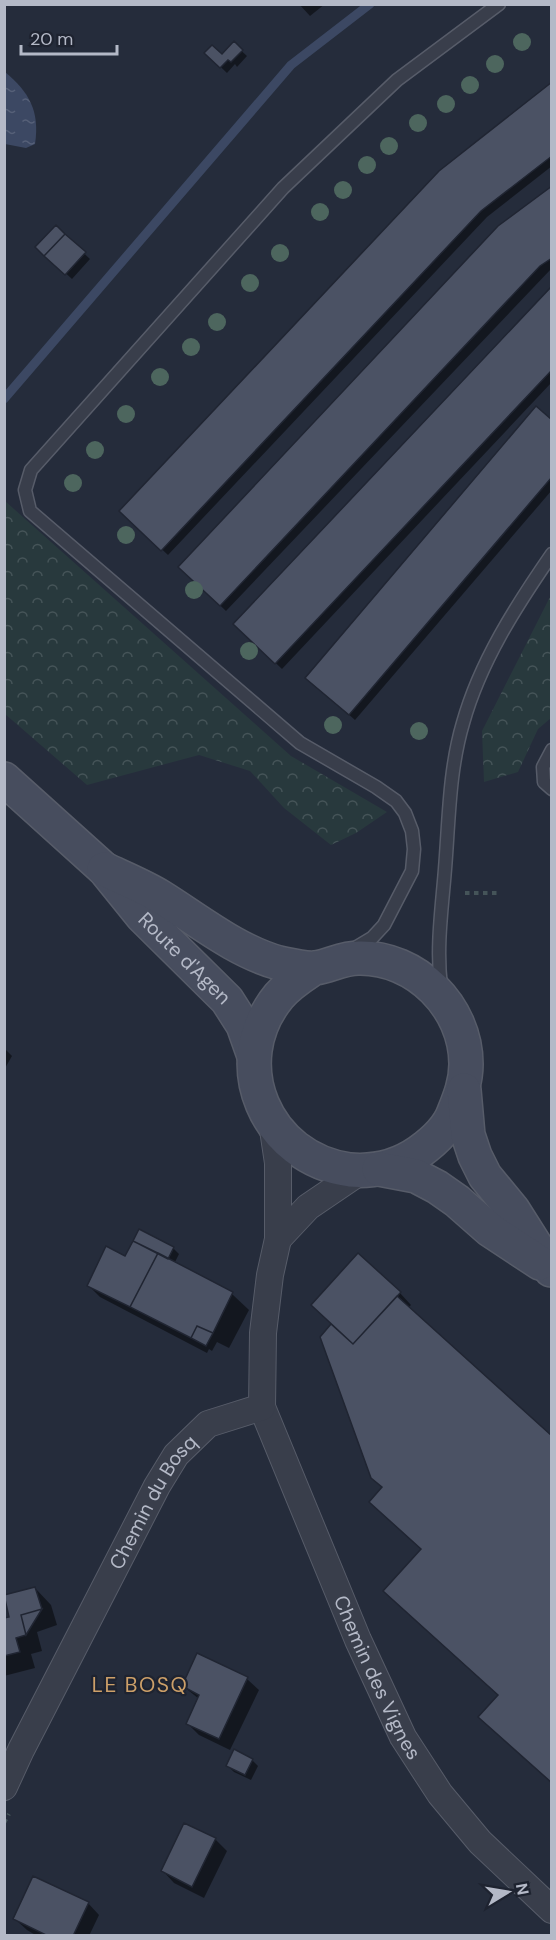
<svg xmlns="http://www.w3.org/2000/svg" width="556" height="1940" viewBox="0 0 556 1940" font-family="'DM Sans',sans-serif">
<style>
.forest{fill:url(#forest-crowns)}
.water{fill:url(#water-ripples)}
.shadow{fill:#0007}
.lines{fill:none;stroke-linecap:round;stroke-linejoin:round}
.stream{stroke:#3c4863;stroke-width:9}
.building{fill:#4b5264;stroke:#202532;stroke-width:1.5}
.lane-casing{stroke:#575c69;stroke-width:15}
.street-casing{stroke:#575c69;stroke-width:28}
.secondary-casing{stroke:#575c69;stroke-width:36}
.path{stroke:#455459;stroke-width:4;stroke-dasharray:4.5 4.5;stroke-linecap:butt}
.lane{stroke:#393e4b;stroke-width:12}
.street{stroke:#393e4b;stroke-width:26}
.secondary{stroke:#474d5e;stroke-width:33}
.tree{fill:#4d665e}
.labels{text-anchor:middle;stroke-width:4.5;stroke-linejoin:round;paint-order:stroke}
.street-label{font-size:20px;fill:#b4b9c7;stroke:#1e2330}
.neighbourhood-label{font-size:21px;letter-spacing:1.5px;fill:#cda069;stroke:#1e2330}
</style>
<defs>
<pattern id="forest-crowns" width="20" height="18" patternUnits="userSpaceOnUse" patternTransform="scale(1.5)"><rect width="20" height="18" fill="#28393d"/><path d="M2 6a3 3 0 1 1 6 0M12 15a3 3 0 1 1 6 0" fill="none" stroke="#455458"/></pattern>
<pattern id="water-ripples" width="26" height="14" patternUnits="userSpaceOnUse" patternTransform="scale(1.5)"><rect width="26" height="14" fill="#3c4863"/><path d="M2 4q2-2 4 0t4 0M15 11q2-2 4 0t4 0" fill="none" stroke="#566078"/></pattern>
</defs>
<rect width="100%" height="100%" fill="#252c3b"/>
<path class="forest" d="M5,501l286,255 96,56 -31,21 -25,12 -47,-37 -34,-37 -51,-16 -112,30 -82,-71z
M551,595v123l-13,11 -20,43 -34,10 -2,-51z"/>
<path class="water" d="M5,72c24,20 35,39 30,72l-9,4 -21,-4z"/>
<path class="shadow" d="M299,4h26l-15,12z
M234,44l13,12 -10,11 -2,-3 -8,9 -21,-20 16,3z
M552,84v82l-65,51 -319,338 -47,-44z
M552,188v80l-326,343 -46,-44z
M56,227l34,32 -18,20 -35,-32z
M552,289v93l-270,287 -47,-45z
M552,422v68l-197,230 -42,-37z
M4,1048l8,8 -8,14z
M173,1248l6,6 -5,10 58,30 17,16 -20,38 -12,-6 -5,9 -3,-2 -2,4 -107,-56 -11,-11 36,-28z
M400,1293l11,12 -3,3 144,130v345l-52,-47 -1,-40 -77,-146 -39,-62 -61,-151 11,-13z
M35,1588l16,17 6,20 -20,7 5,19 -11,3 4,14 -31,8v-56l7,-2z
M198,1655l49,24 12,11 -29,60 -31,-15 -12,-12 12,-24 -16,-13z
M252,1760l6,6 -7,14 -17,-8 -6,-6z
M215,1839l12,12 -23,47 -30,-15 -11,-12z
M88,1903l11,12 -10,21h-52l-10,-6 -12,-11z"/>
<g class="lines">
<path class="stream" d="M4,399l287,-334 79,-61"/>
</g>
<path class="building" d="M234,41l9,9 -12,12 -3,-2 -8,8 -16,-15 8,-8 10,9z
M552,82v74l-71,55 -320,340 -42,-40 320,-340z
M552,186v72l-12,8 -320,340 -42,-39 320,-341z
M56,225l9,9 -21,22 -9,-9z
M65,234l21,18 -21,23 -21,-19z
M552,286v84l-277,294 -42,-40z
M536,406l16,14v57l-203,238 -44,-37z
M139,1229l35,18 -6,12 -35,-18z
M133,1241l25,12 -28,54 -43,-21 19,-40 19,10z
M158,1253l75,39 -20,41 -16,-7 -6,12 -61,-31z
M358,1253l43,39 -48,52 -42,-39z
M397,1296l155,140v347l-74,-66 20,-22 -115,-104 38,-42 -52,-47 13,-15 -11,-9 -51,-141 11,-13 22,20z
M197,1326l16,7 -7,13 -15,-8z
M35,1587l7,22 -21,6 5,20 -10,3 4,14 -16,4v-38l5,-1 -5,-22z
M42,1609l-16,26 -5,-20z
M197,1653l51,24 -29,62 -33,-15 13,-29 -17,-9z
M234,1749l19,10 -8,16 -19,-9z
M184,1823l32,15 -24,49 -31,-16z
M33,1876l56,26 -16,34h-25l-35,-17z"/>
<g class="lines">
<defs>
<path id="lane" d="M552,750l-9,17 1,15 8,7
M352,950l20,-12 12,-13 28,-54 2,-22 -2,-18 -7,-18 -9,-12 -20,-14 -76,-44 -270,-232 -5,-21 6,-20 252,-282 114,-108 102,-76
M441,987c-5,-40 1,-79 4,-118 4,-49 4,-99 18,-146 17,-61 53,-117 89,-169"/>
<g id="street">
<path d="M278,1239l30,-32 53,-36"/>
<path id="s1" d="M262,1407l96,233 45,97 37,57 40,48 72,68"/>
<path id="s2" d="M4,1787l17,-37 136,-264 19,-31 32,-31 54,-17 1,-74 7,-58 8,-36v-76l-6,-40"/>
</g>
<g id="secondary">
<path id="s3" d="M4,779l100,90 38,47 85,84 16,25 11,31"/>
<path d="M104,869c19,9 39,17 57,28 37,23 75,54 118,66 10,2 26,6 36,5 15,-2 27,-10 44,-10 57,-1 107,49 107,106 0,18 -6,33 -12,48 -6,17 -21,30 -35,40 -20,14 -45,20 -69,18 -84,-11 -126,-107 -71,-174 10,-12 23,-20 35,-28"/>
<path d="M464,1090l4,45 7,21 10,20 28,34 38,60"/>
<path d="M379,1169l37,7 21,11 20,14 33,29 50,33"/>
</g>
</defs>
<use href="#lane" class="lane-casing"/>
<use href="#street" class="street-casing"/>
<use href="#secondary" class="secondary-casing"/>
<path class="path" d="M465,893h35
M4,1823l5,-9"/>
<use href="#lane" class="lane"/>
<use href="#street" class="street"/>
<use href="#secondary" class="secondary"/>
</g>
<g class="tree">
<circle cx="522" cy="42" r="9"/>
<circle cx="495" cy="64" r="9"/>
<circle cx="470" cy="85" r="9"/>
<circle cx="446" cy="104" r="9"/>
<circle cx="418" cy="123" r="9"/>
<circle cx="389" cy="146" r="9"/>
<circle cx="367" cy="165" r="9"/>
<circle cx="343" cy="190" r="9"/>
<circle cx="320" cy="212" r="9"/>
<circle cx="280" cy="253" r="9"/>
<circle cx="250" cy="283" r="9"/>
<circle cx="217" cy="322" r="9"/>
<circle cx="191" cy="347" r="9"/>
<circle cx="160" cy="377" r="9"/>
<circle cx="126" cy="414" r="9"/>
<circle cx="95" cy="450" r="9"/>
<circle cx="73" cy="483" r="9"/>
<circle cx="126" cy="535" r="9"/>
<circle cx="194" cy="590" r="9"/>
<circle cx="249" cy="651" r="9"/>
<circle cx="333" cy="725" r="9"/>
<circle cx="419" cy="731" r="9"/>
</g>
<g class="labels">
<g class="street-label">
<text dy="7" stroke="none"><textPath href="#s3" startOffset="255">Route d'Agen</textPath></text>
<text dy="7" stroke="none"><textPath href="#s2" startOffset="322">Chemin du Bosq</textPath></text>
<text dy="7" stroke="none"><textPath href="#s1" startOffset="294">Chemin des Vignes</textPath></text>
</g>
<g class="neighbourhood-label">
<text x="140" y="1692">LE BOSQ</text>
</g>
</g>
<rect width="556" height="1940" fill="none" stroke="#b4b9c7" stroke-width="12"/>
<g transform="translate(508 1892) rotate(79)" stroke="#1e2330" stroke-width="4.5" paint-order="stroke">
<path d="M0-4.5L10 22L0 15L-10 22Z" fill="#b4b9c7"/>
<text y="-9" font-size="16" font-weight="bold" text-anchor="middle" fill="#b4b9c7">N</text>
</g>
<path d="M21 45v9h96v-9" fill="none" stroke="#b4b9c7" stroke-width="3"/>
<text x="30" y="45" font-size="18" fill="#b4b9c7" stroke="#1e2330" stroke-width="4.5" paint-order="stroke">20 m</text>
</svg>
